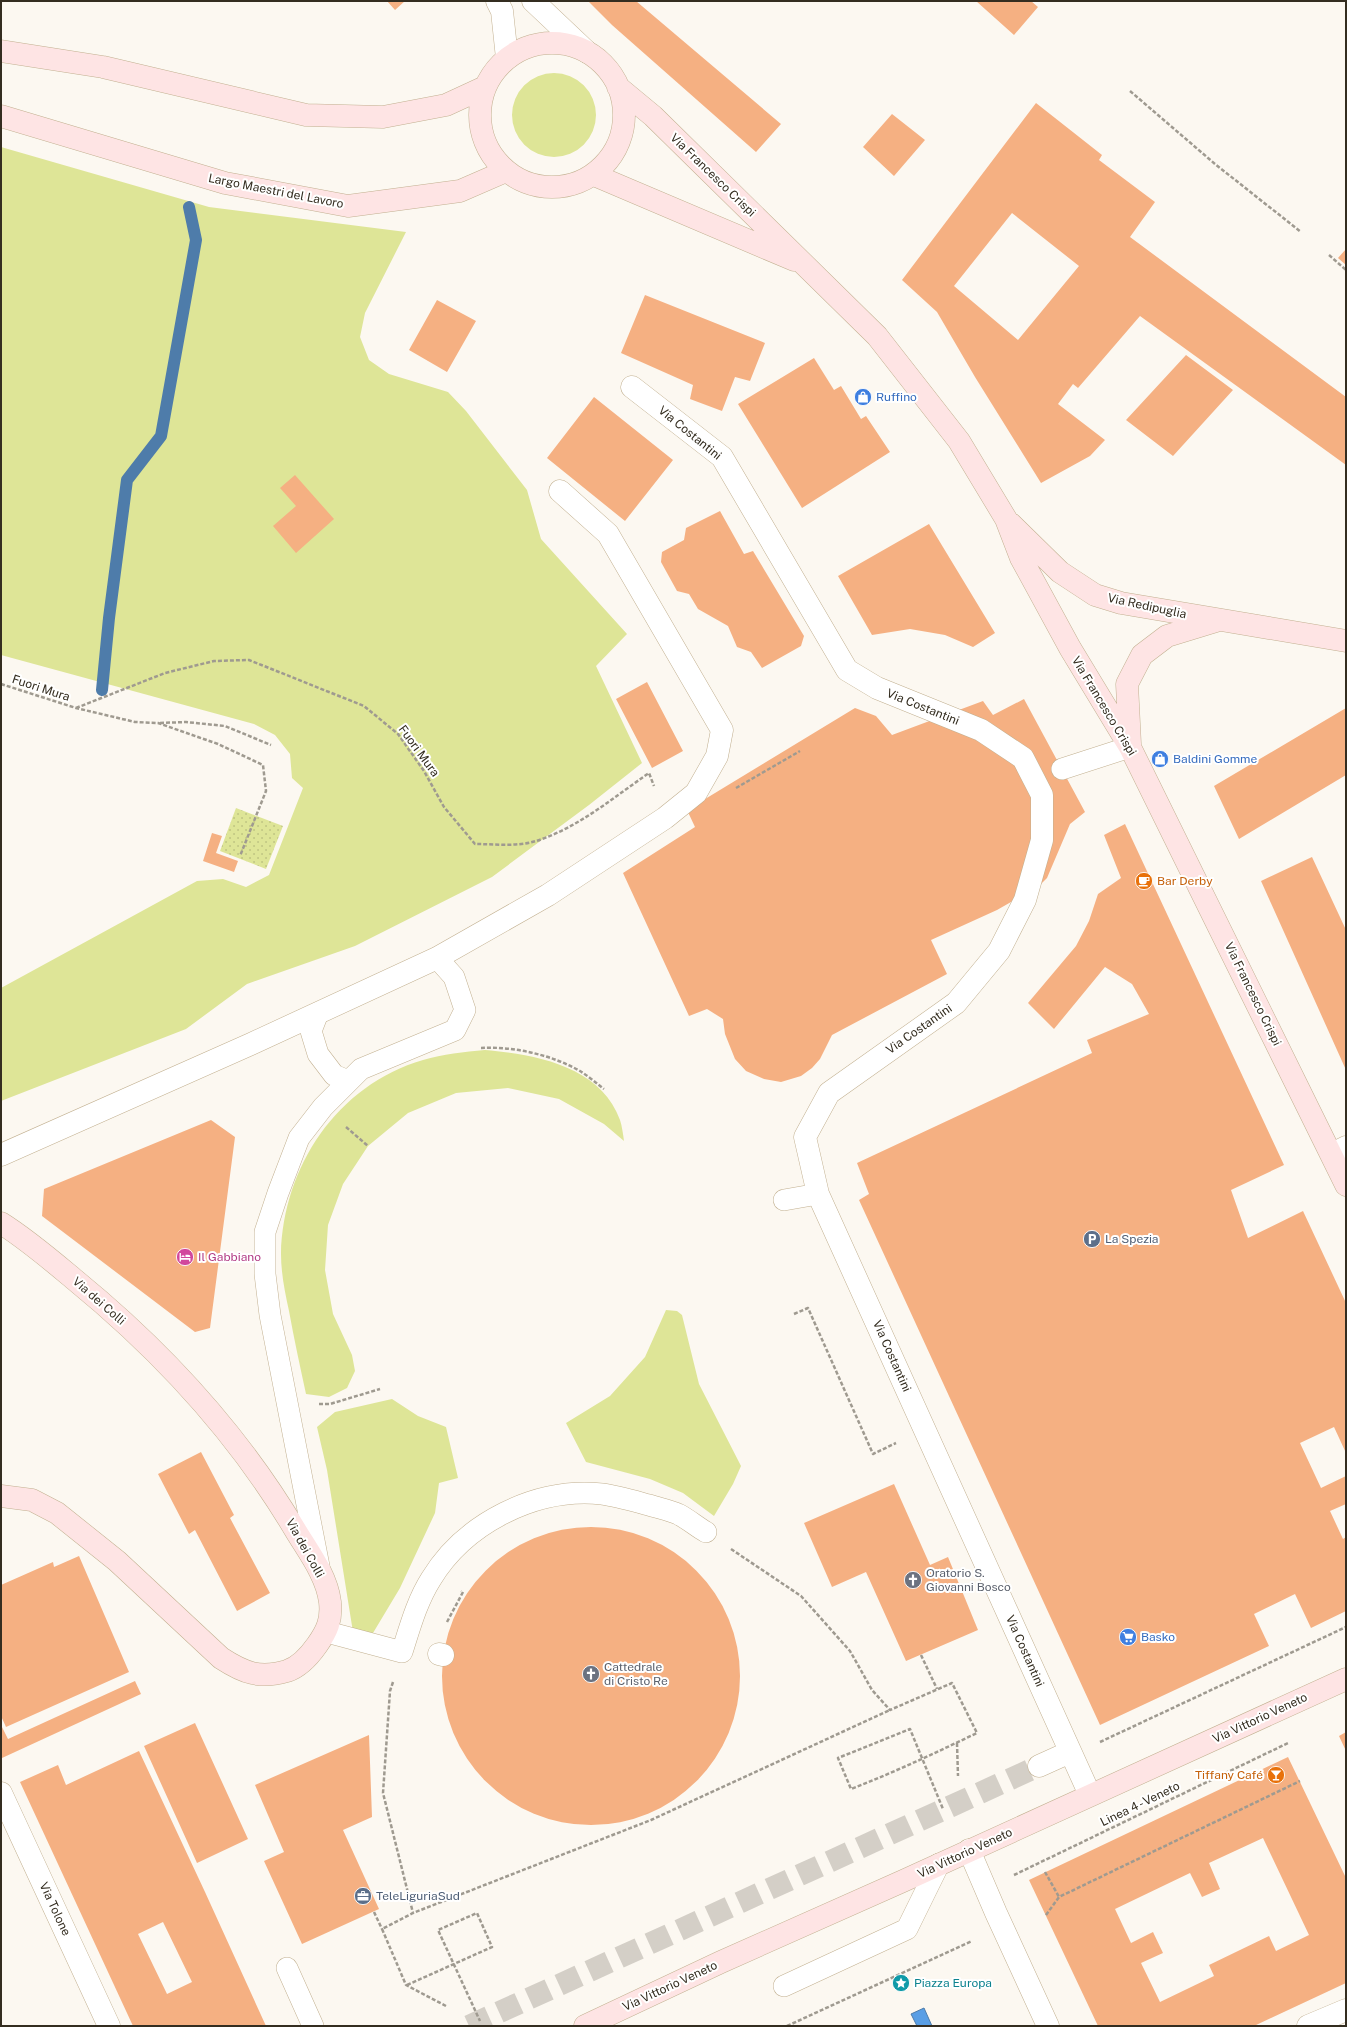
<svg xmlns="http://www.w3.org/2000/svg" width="1347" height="2027" viewBox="0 0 1347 2027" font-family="'Public Sans',sans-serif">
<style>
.grass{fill:#dee597}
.park{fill:url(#park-dots)}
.water{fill:#599ee5;stroke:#4e7caa}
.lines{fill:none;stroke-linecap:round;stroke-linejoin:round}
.stream{stroke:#4e7caa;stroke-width:12}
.building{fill:#f5b082;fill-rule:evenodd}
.street-tunnel{stroke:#d4cfc7;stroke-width:22;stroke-dasharray:22 11;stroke-linecap:butt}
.lane-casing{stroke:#c2b090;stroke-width:22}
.street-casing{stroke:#c2b090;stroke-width:23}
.secondary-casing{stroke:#c2b090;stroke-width:23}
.path{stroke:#9f9a90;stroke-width:2.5;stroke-dasharray:4 2;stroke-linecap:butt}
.lane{stroke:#fff;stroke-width:21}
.street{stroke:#fff;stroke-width:22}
.secondary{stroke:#fee4e4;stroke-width:22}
.labels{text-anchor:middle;stroke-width:4;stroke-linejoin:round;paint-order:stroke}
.street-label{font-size:12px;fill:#342d20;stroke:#fff}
.shop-label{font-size:12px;fill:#366cbe;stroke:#fff;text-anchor:start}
.food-label{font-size:12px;fill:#c56008;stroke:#fff;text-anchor:start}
.service-label{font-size:12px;fill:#4e5e75;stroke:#fff;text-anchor:start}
.hotel-label{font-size:12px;fill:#b23c85;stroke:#fff;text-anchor:start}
.worship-label{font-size:12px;fill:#5b616d;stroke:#fff;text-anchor:start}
.culture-label{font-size:12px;fill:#0d838f;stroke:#fff;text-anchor:start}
</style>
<defs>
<pattern id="park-dots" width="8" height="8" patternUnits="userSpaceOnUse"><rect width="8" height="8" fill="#dee597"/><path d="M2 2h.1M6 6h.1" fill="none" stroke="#bfc582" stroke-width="1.8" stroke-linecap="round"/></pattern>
</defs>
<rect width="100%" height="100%" fill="#fcf8f1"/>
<path class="grass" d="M512 115a42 42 0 1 1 84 0a42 42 0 1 1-84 0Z
M1,147l208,60 197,25 -41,81 -5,24 9,23 20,14 59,18 18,19 61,79 14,49 86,95 -31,32 46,97 -53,42 -97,72 -137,69 -108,38 -61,45 -185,72v-113l196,-107 26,-2 23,8 23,-12 34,-87 -11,-10 -2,-24 -15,-19 -21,-11 -253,-69z
M485,1050c49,4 116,16 135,70 2,6 3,14 4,21l-20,-17 -45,-25 -51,-11 -52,5 -48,20 -40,33 -25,38 -15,41 -3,45 8,44 19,41 3,16 -8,17 -18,9 -23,-3c-6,-28 -12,-55 -17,-83 -4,-18 -8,-38 -8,-57 2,-87 56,-169 142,-194 20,-6 41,-8 62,-10z
M666,1310l11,1 5,4 17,69 42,82 -8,18 -19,32 -31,-23 -33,-14 -64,-17 -20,-39 44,-27 35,-39z
M392,1399l26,17 28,11 12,51 -19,5 -4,30 -35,75 -27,45 -20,-1 -26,-162 -10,-43 18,-15z"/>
<path class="park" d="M236,808l47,18 -17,43 -46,-18z"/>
<path class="water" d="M924,2008l8,18h-15l-6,-12z"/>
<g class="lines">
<path class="stream" d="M102,690l7,-72 18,-138 34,-44 35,-196 -7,-33"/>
</g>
<path class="building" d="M387,1h18l-10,9z
M588,1h48l145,123 -25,28 -144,-127z
M976,1h55l7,6 -24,28z
M1036,103l66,52 -3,5 56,42 -25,35 216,160v68l-206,-149 -62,72 -5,-4 -15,20 47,36 -15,16 -49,27 -66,-106 -38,-65 -35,-32zM1012,213l67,53 -61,74 -64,-54z
M892,114l33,26 -31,36 -31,-29z
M1346,249v16l-8,-7z
M645,295l120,48 -15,38 -15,-4 -13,34 -32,-12 3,-14 -72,-32z
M437,300l39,21 -29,51 -38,-22z
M1186,355l47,35 -60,66 -47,-36z
M814,358l20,32 7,-4 20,33 5,-3 24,36 -88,56 -64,-104z
M594,397l79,63 -48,61 -78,-63z
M295,475l39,44 -38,34 -23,-27 23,-20 -16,-18z
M720,511l24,43 9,-3 51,85 -3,10 -39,22 -11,-16 -14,-5 -9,-21 -30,-17 -9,-15 -12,-3 -16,-29 1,-10 22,-12 2,-12z
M929,524l66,109 -22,14 -28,-12 -35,-6 -38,6 -34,-59z
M647,682l36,69 -31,17 -36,-69z
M1024,699l61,113 -15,12 -23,54 -8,8 -42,24 -66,30 16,34 -115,61 -12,24 -8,9 -11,8 -20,6 -17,-3 -18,-8 -11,-12 -10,-25 -2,-15 -16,-10 -18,7 -66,-143 72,-46 -8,-17 168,-102 21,8 16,19 91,-34 10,14z
M1346,708v67l-107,64 -25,-53z
M1125,824l159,341 -53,25 17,48 55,-27 43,92v150l-12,-26 -34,16 21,45 25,-12v28l-16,7 13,28 3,-2v74l-35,17 -16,-34 -41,20 15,32 -169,79 -241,-525 10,-6 -12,-31 235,-110 -5,-13 62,-26 -17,-30 -27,-17 -51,62 -26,-26 48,-57 13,-25 9,-27 23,-16 -17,-43z
M212,833l10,3 -6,17 22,8 -4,11 -31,-11z
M1312,857l34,73v140l-85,-189z
M211,1120l24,17 -25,191 -15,4 -153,-116 2,-27z
M201,1452l33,63 -4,3 40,75 -33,18 -42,-81 -6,4 -31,-60z
M894,1484l36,81 18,-8 30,73 -72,31 -40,-89 -34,15 -28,-64z
M442 1676a149 149 0 1 1 298 0a149 149 0 1 1-298 0Z
M79,1556l50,116 -123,55 -5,-11v-131l52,-23 1,5z
M135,1681l6,13 -139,64 -1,-33 7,14z
M195,1723l53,116 -51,24 -53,-117z
M1346,1732v19l-7,-15z
M369,1735l3,82 -29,13 36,79 -77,35 -38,-83 20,-9 -29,-67z
M139,1751l66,141 61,134h-133l-113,-244 38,-17 8,20zM163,1922l29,60 -25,12 -29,-60z
M1288,1757l58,121v105l-92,43h-156l-69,-146zM1263,1838l46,97 -33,16 -7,-15 -60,29 5,11 -54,26 -19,-39 22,-10 -10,-21 -22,11 -16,-34 75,-36 12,24 18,-8 -11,-26z"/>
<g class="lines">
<path class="street-tunnel" d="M469,2026l570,-260"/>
<defs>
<path id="lane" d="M1062,769l68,-22
M318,1013l-7,18 7,23 16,21 14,6
M784,1200l34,-6
M319,1566l-49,-251 -5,-41v-42l13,-39 21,-55 24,-31 38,-38 94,-39 10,-20 -11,-33 -17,-19
M327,1632l75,20c8,-25 15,-51 29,-73 34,-56 105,-92 171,-85 15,2 32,7 47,11 9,3 20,5 29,9 10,5 19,13 28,18
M287,1968l26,58
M784,1986l123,-57 32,-65"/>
<path id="street" d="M497,1l5,10 5,47
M533,1l54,51
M632,387l90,70 125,213 30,18 104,42 42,28 19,37v45l-17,60 -26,51 -43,52 -127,90 -24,44 13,57 272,601
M1332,1154l14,-7
M1,1155l250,-111 186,-86 111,-63 117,-77 31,-25 21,-37 5,-26 -114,-196 -48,-43
M439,1654l4,1
M1039,1766l31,-14
M1,1793l108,233
M969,1850l27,63 52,113
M1308,2026l38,-16"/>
<path id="secondary" d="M480 115a72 72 0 1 1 144 0a72 72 0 1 1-144 0Z
M1,51l102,16 203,48 77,2 63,-12 39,-18
M618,87l35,29 224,220 82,105 47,78 15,39 49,90 60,99 216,438
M1,116l224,67 123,23 112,-15 46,-20
M594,175l200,85
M1011,524l49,48 35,23 26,8 225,38
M1130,744l-3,-60 15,-29 25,-19 49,-15
M1,1223c27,17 50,37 74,57 88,72 165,156 222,253 13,21 30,44 33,69 2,18 -3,29 -13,43 -7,10 -18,22 -30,26 -27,8 -43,2 -66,-13l-104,-97 -60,-48 -25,-13 -31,-4
M585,2026l136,-64 182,-81 443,-202"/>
</defs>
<use href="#lane" class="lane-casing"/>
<use href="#street" class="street-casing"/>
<use href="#secondary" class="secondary-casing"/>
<path class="path" d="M1130,91l85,73 86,68
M1329,255l17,15
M1,684l75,24 59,14 23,1 60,21 45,21 3,26 -26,65
M76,708l89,-35 49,-12 35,-1 115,46 34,28 26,37 20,36 31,37c20,0 42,3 61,-3 42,-13 78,-44 113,-68l5,13
M160,723l26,-1 39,4 46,19
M736,788l64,-37
M481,1048c32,-2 71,7 99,23 8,5 16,12 24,18
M346,1127l22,19
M794,1314l14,-6 65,146 23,-11
M319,1404h11l50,-15
M731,1549l70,47 49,55 22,39 18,20 62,-27 25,50c-42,20 -82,39 -126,56l-13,-31 72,-29 33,80
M447,1622l16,-30 -2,-1
M921,1655l16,34
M393,1682l-3,9 -7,102 30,120
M1100,1742l246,-115
M957,1743l1,33
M1045,1872l14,25
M1014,1875l274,-132
M374,1912l8,17
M1046,1915l13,-18 241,-116
M407,1985l85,-38 -15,-34 -39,17 42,91
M446,2006l-40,-21 -24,-56 31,-16 238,-93 239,-110
M787,2026l185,-85"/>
<use href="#lane" class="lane"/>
<use href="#street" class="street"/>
<use href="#secondary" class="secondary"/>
</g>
<defs>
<symbol id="shop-disc" viewBox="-11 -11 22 22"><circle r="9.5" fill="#3f7fe0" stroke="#fff"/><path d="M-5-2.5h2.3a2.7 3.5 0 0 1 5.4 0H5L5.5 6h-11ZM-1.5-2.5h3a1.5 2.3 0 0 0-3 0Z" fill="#fff"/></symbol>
<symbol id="cafe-disc" viewBox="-11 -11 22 22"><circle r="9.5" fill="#e8710a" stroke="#fff"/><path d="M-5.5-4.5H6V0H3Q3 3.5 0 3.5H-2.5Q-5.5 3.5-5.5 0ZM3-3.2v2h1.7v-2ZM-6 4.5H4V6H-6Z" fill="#fff"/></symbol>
<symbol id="parking-disc" viewBox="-11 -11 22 22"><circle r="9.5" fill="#5c6f8a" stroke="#fff"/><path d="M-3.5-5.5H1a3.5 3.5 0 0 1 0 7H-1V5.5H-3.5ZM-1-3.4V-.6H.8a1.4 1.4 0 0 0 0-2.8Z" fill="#fff"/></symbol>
<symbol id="hotel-disc" viewBox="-11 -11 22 22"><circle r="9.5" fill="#d1479c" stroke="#fff"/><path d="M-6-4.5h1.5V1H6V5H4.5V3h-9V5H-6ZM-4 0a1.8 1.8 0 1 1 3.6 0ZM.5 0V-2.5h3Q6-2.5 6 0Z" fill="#fff"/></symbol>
<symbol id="church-disc" viewBox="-11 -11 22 22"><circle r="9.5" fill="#6b7280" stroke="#fff"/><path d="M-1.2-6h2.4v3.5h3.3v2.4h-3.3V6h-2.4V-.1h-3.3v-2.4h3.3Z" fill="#fff"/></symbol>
<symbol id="supermarket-disc" viewBox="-11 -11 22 22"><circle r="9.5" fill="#3f7fe0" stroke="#fff"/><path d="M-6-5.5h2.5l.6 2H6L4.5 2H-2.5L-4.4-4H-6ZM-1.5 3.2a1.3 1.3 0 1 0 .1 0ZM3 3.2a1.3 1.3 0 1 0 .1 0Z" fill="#fff"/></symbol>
<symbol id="bar-disc" viewBox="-11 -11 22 22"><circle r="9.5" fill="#e8710a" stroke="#fff"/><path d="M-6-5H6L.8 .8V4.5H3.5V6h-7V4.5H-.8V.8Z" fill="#fff"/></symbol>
<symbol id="office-disc" viewBox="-11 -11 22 22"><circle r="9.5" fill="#5c6f8a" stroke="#fff"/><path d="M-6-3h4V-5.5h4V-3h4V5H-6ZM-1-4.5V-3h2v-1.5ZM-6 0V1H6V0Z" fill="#fff"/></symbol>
<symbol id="sight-disc" viewBox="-11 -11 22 22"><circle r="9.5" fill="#0f9aa8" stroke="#fff"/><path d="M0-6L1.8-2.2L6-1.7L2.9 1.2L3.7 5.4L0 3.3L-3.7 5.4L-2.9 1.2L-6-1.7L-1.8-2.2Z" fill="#fff"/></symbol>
</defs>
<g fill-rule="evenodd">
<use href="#shop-disc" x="853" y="387" width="20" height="20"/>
<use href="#shop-disc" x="1150" y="749" width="20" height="20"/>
<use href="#cafe-disc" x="1134" y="871" width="20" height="20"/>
<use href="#parking-disc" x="1082" y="1229" width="20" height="20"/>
<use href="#hotel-disc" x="175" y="1247" width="20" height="20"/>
<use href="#church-disc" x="903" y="1570" width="20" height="20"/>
<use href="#supermarket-disc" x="1118" y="1627" width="20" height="20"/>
<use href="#church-disc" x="581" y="1664" width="20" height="20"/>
<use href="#bar-disc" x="1266" y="1765" width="20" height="20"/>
<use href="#office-disc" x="353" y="1886" width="20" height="20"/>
<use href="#sight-disc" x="891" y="1973" width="20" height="20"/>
</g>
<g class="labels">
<g class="street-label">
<text transform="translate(713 175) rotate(44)" y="4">Via Francesco Crispi</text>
<text transform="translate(276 191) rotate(11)" y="4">Largo Maestri del Lavoro</text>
<text transform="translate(690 433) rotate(39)" y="4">Via Costantini</text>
<text transform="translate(1147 606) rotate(12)" y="4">Via Redipuglia</text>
<text transform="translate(41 688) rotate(18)" y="4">Fuori Mura</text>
<text transform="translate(1104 706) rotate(59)" y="4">Via Francesco Crispi</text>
<text transform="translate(923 707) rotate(22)" y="4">Via Costantini</text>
<text transform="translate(419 751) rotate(54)" y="4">Fuori Mura</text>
<text transform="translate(1253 994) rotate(64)" y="4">Via Francesco Crispi</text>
<text transform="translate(919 1029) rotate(-35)" y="4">Via Costantini</text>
<text transform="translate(99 1301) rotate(41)" y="4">Via dei Colli</text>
<text transform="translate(892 1356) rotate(66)" y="4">Via Costantini</text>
<text transform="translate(305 1548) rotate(61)" y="4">Via dei Colli</text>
<text transform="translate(1025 1651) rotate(66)" y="4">Via Costantini</text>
<text transform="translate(1260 1718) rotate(-25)" y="4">Via Vittorio Veneto</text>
<text transform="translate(1140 1804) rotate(-26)" y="4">Linea 4 - Veneto</text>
<text transform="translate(965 1853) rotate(-25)" y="4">Via Vittorio Veneto</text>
<text transform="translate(55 1909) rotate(65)" y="4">Via Tolone</text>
<text transform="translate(670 1986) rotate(-25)" y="4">Via Vittorio Veneto</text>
</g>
<g class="shop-label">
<text x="876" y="401">Ruffino</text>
<text x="1173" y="763">Baldini Gomme</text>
<text x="1141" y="1641">Basko</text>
</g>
<g class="food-label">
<text x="1157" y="885">Bar Derby</text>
<text x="1263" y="1779" text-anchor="end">Tiffany Café</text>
</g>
<g class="service-label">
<text x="1105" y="1243">La Spezia</text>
<text x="376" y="1900">TeleLiguriaSud</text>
</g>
<g class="hotel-label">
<text x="198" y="1261">Il Gabbiano</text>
</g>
<g class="worship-label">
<text x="926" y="1577">Oratorio S.<tspan x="926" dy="14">Giovanni Bosco</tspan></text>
<text x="604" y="1671">Cattedrale<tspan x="604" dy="14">di Cristo Re</tspan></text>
</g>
<g class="culture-label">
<text x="914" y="1987">Piazza Europa</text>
</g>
</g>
<rect width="1347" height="2027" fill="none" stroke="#342d20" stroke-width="4"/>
</svg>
